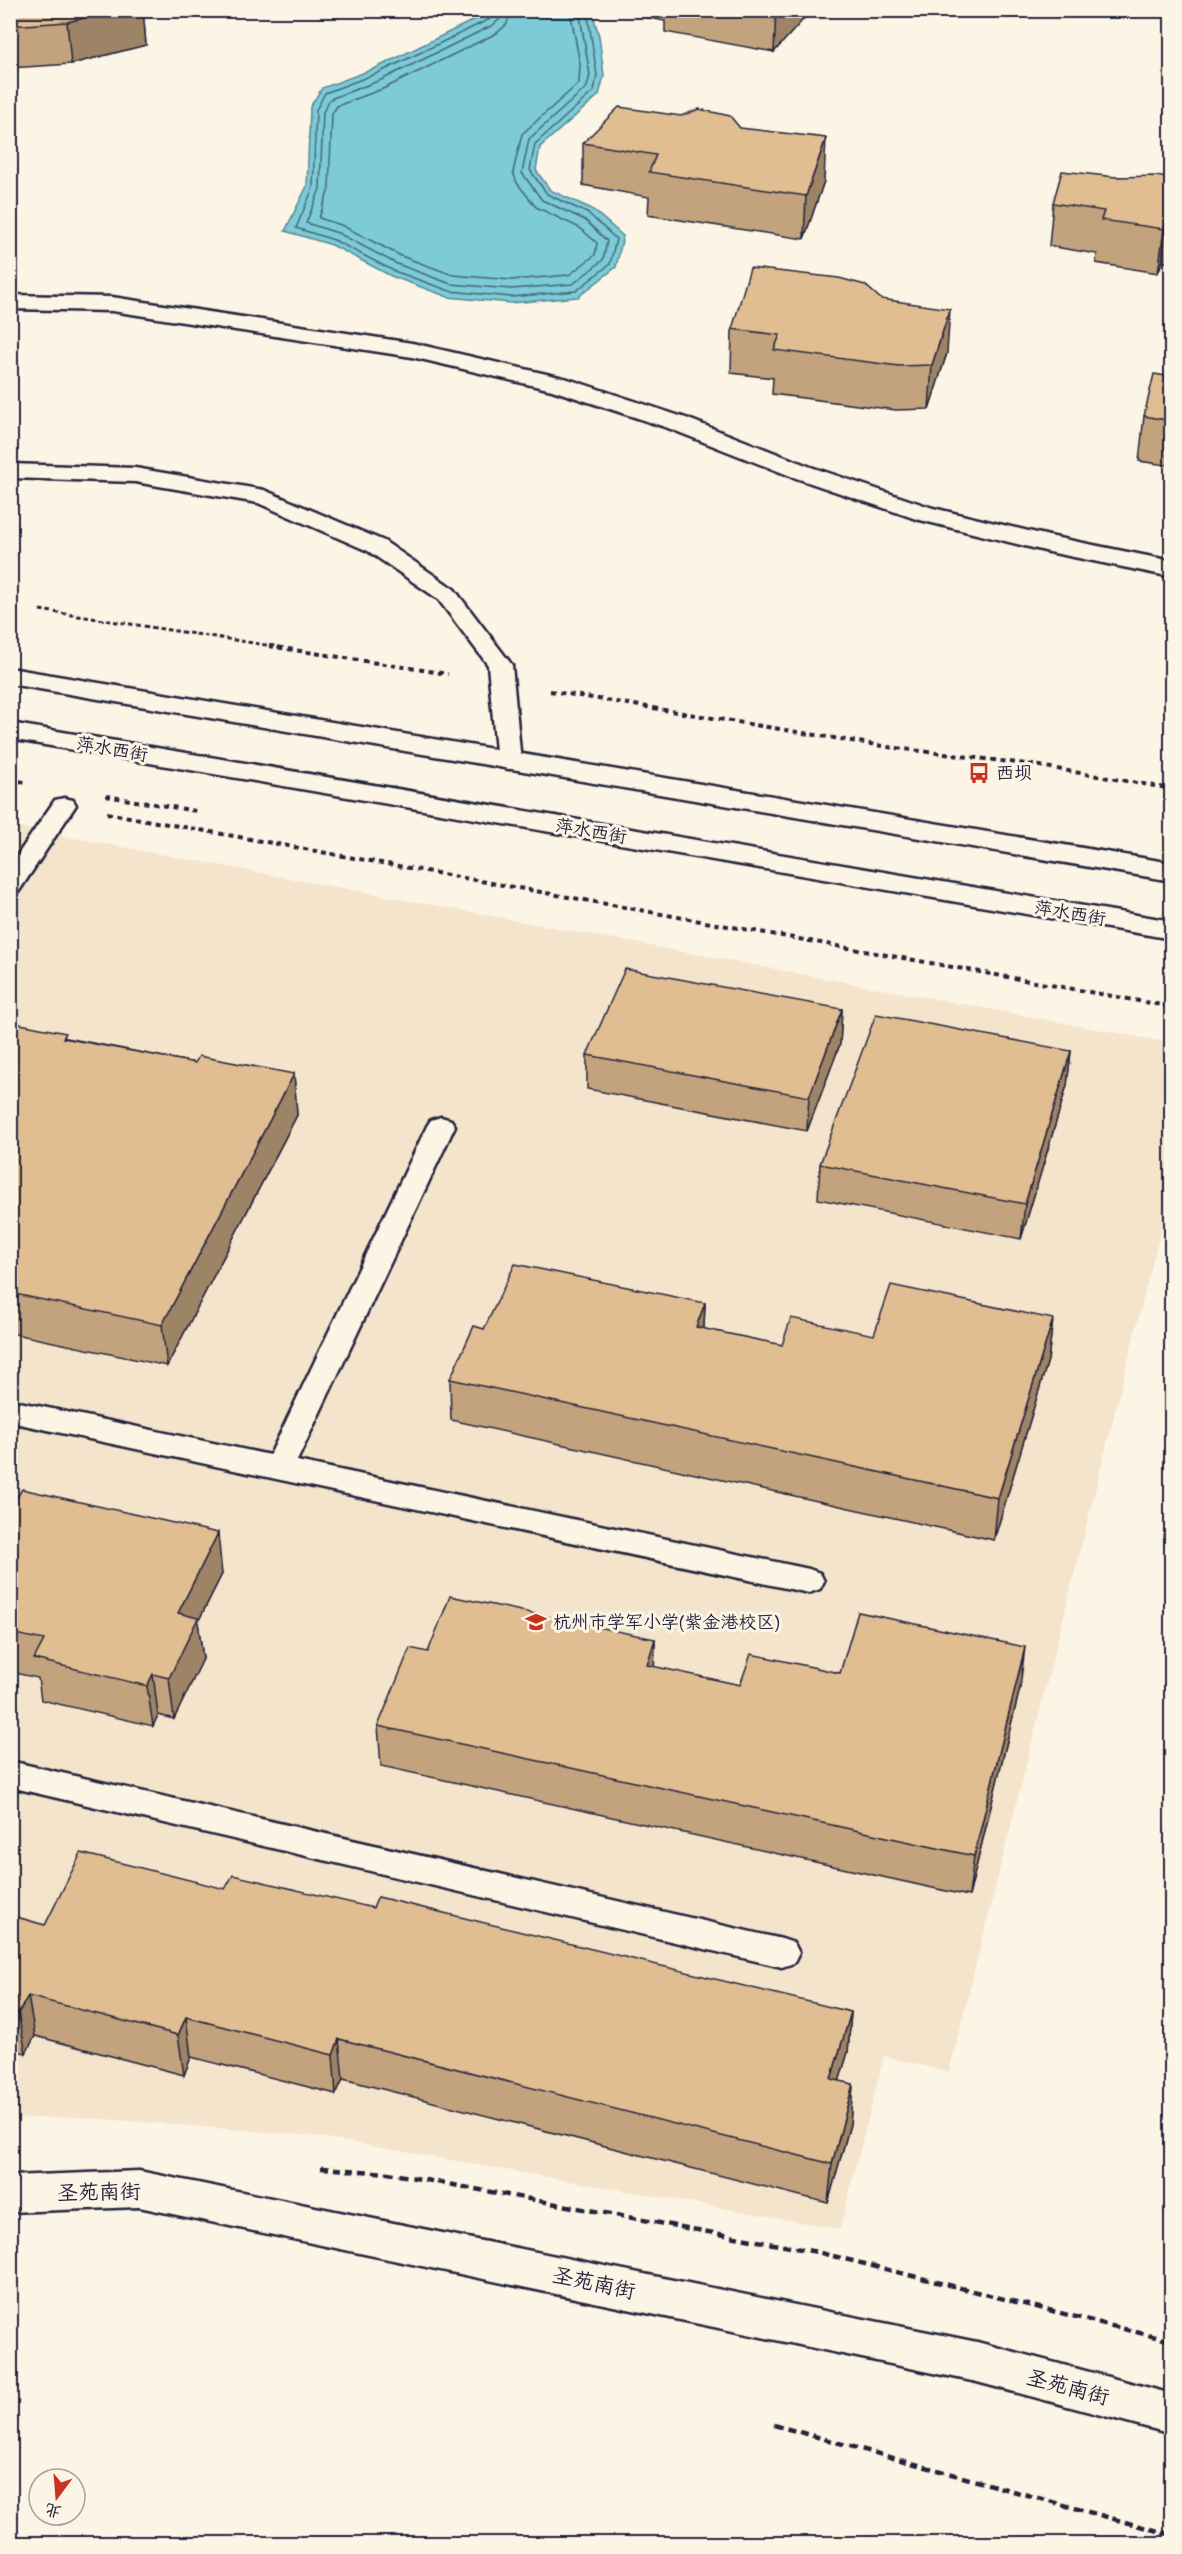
<svg xmlns="http://www.w3.org/2000/svg" width="1182" height="2554" viewBox="0 0 1182 2554" font-family="Delius,'LXGW WenKai TC',sans-serif">
<style>
.built{fill:#f4e4cc}
.water{fill:#7bcbd6;stroke:#578798;stroke-width:1.5}
.lines{fill:none;stroke-linecap:round;stroke-linejoin:round}
.shore{stroke:#466679;stroke-width:1.5}
.service-casing{stroke:#22223b;stroke-width:5}
.minor-casing{stroke:#22223b;stroke-width:5}
.secondary-casing{stroke:#22223b;stroke-width:5}
.path-far2{stroke:#22223b;stroke-width:3;stroke-dasharray:4.5 3;stroke-linecap:butt}
.path-far1{stroke:#22223b;stroke-width:4;stroke-dasharray:5 4.5;stroke-linecap:butt}
.path{stroke:#22223b;stroke-width:4.5;stroke-dasharray:8 5;stroke-linecap:butt}
.service{fill:#fcf5e5;fill-rule:evenodd}
.minor{fill:#fcf5e5;fill-rule:evenodd}
.secondary{fill:#fcf5e5;fill-rule:evenodd}
.wall{fill:#c2a37e;stroke:#22223b;stroke-width:1.5}
.shaded-wall{fill:#9e8466;stroke:#22223b;stroke-width:1.5}
.building{fill:#e1bd92;stroke:#22223b;stroke-width:1.5}
.labels{text-anchor:middle;stroke-width:6;stroke-linejoin:round;paint-order:stroke}
.street-label{font-size:18px;fill:#22223b;stroke:#fcf5e5}
.poi-label{font-size:18px;fill:#22223b;stroke:#fcf5e5;text-anchor:start}
.near-street-label{font-size:21px;fill:#22223b;stroke:#fcf5e5}
</style>
<rect width="100%" height="100%" fill="#fcf5e5"/>
<filter id="ink" filterUnits="userSpaceOnUse"><feTurbulence type="fractalNoise" baseFrequency=".0167" numOctaves="2"/><feDisplacementMap in="SourceGraphic" scale="12" xChannelSelector="R" yChannelSelector="G"/><feConvolveMatrix kernelMatrix="1 2 1 2 8 2 1 2 1" color-interpolation-filters="sRGB"/></filter>
<g filter="url(#ink)">
<path class="built" d="M10,826l1161,217v146l-222,883 -65,-16 -44,173 -525,-93 -238,-19 -66,2z"/>
<path class="water" d="M494,10l98,1 7,25 5,40 -5,19 -59,52 -4,23 14,20 42,19 31,27 -7,31 -38,30 -67,6 -63,-6 -57,-21 -59,-31 -47,-14 22,-45 3,-79 12,-19 54,-20z"/>
<g class="lines">
<path class="shore" d="M494,10l-4,9 -112,54 -53,20 -9,17 -3,78 -17,40 38,12 60,31 56,20 61,6 65,-6 34,-27 6,-25 -27,-25 -42,-20 -17,-24 5,-26 59,-53 3,-16 -10,-65
M501,10l-1,9 -7,6 -112,55 -51,19 -7,13 -3,77 -14,34 32,10 59,31 54,20 60,5 62,-5 30,-24 4,-19 -22,-21 -43,-20 -20,-27 7,-34 58,-52 3,-12 -11,-65
M510,10l-3,14 -10,9 -112,55 -48,18 -5,8 -3,75 -10,29 22,7 60,31 52,19 58,5 58,-5 26,-20 2,-12 -17,-15 -44,-21 -19,-24 -4,-11 9,-38 57,-51 1,-19 -10,-54"/>
<defs>
<path id="service" d="M10,464l125,4 129,22 120,51 70,48 58,76 9,97 -3,5 -9,2 -9,-2 -3,-5 -9,-97 -50,-66 -70,-48 -110,-48 -123,-21 -125,-4z
M64,798l9,2 3,5 -57,86 -9,2v-27l45,-66z
M441,1117l10,3 4,6 -158,335 512,108 11,4 4,8 -4,8 -11,4 -799,-171v-22l260,55 157,-329 4,-6z
M10,1761l772,178 12,4 5,10 -5,10 -12,4 -772,-180z"/>
<path id="minor" d="M10,295l102,2 300,46 156,36 118,39 125,49 122,41 116,28 123,25v16l-123,-25 -133,-33 -123,-42 -125,-49 -116,-38 -140,-33 -300,-46 -102,-2z
M139,2171l838,171 195,52v40l-195,-52 -838,-175 -129,5v-36z"/>
<path id="secondary" d="M10,668l1162,195v18l-1162,-197z
M10,723l1162,198v18l-1162,-200z"/>
</defs>
<use href="#service" class="service-casing"/>
<use href="#minor" class="minor-casing"/>
<use href="#secondary" class="secondary-casing"/>
<path class="path-far2" d="M40,610l239,37"/>
<path class="path-far1" d="M269,646l179,28
M550,691l338,56 146,18 138,24
M10,780l15,2
M106,796l90,15
M107,813l1065,194"/>
<path class="path" d="M321,2168l67,5 429,79 355,89
M774,2425l398,110"/>
<use href="#service" class="service"/>
<use href="#minor" class="minor"/>
<use href="#secondary" class="secondary"/>
</g>
<path class="wall" d="M10,10h133l3,35 -75,19 -61,4z
M606,10h205l-37,42 -109,-20v-11z
M681,116l59,12 84,53 -20,58 -156,-24 1,-18 -66,-12v-42z
M1116,177l56,2v84l-10,-1 -4,11 -62,-10 1,-9 -48,-8 4,-43z
M881,299l66,54 -18,56 -33,1 -124,-16 1,-16 -42,-5 1,-44z
M1172,377v89l-33,-5 5,-45z
M842,1009l-2,35 -33,87 -220,-42v-34z
M10,1022l57,16 128,25 99,11 3,41 -130,251 -157,-33z
M1071,1051l-4,34 -46,154 -203,-40 2,-35z
M705,1303l-1,26 78,16 271,-26 -5,41 -54,180 -543,-120 -1,-41 34,-50z
M10,1509l212,65 -24,48 5,37 -29,60 -16,-4 -5,11 -112,-26 -3,-22 -28,-6z
M655,1639l-1,28 86,18 100,-12 180,15 -51,208 -588,-130 -3,-40 50,-74z
M225,1889l148,19 478,104 -3,40 -9,29 14,3 -3,40 -22,79 -485,-124 -7,15 -145,-37 -7,18 -149,-39 -9,17 -16,-3v-128l35,3z"/>
<path class="shaded-wall" d="M116,10h27l3,35 -75,19 -4,-42z
M776,10l35,1 -37,41z
M826,138l-2,43 -20,58 2,-43z
M1167,219l-5,43 -4,11 6,-44z
M950,309l-3,44 -18,56 3,-44z
M842,1009l-2,35 -33,87 2,-34z
M1071,1051l-4,34 -46,154 4,-35z
M294,1074l3,41 -130,251 -5,-41z
M705,1303l-2,42 -7,-18z
M1053,1319l-5,41 -54,180 4,-42z
M218,1533l4,41 -24,48 5,37 -29,60 -5,-41 9,-65z
M655,1639l-1,41 -7,-15z
M1025,1647l-5,41 -51,208 5,-40z
M153,1674l5,41 -5,11 -6,-40z
M28,1996l7,40 -9,17 -8,-40z
M851,2012l-3,40 -20,67 3,-40z
M186,2017l5,40 -7,18 -6,-40z
M339,2039l4,40 -7,15 -3,-39z
M853,2084l-3,40 -22,79 4,-39z"/>
<path class="building" d="M10,10h106l-49,12 -57,4z
M619,107l62,9 18,-7 31,7 10,12 86,10 -20,58 -157,-24 7,-17 -73,-12z
M1062,171l54,6 41,-1 15,3v40h-5l-3,10 -63,-9 3,-9 -51,-8z
M750,268l89,10 26,7 16,14 69,10 -18,56 -33,1 -125,-16 6,-15 -48,-6z
M1154,374l18,3v44l-28,-5z
M625,969l217,40 -33,88 -222,-42z
M876,1014l195,37 -46,153 -205,-40z
M10,1022l56,11 -3,5 132,25 4,-7 95,18 -132,251 -152,-32z
M515,1264l190,39 -9,24 86,18 9,-27 83,17 17,-50 162,34 -55,179 -548,-119 24,-53 10,3z
M22,1489l196,44 -40,80 20,5 -29,60 -16,-4 -6,12 -113,-27 10,-19 -34,-7v-124z
M450,1596l205,43 -8,26 93,20 11,-31 89,19 18,-61 167,35 -51,209 -596,-130 32,-78 18,4z
M81,1853l144,36 8,-14 140,33 5,-11 473,115 -20,67 22,5 -21,80 -493,-125 -6,16 -147,-38 -8,18 -150,-39 -10,17 -8,-1v-90l3,-6 32,9z"/>
</g>
<defs>
<symbol id="bus-bare" viewBox="-9 -9 18 18"><path d="M-5-6H5V4H4V6H2V4H-2V6H-4V4H-5ZM-3.5-4V0h7V-4ZM-3.5 1.2v1.5H-2V1.2ZM2 1.2v1.5H3.5V1.2Z" fill="#c8321e" stroke="#fcf5e5" stroke-width="2.5" paint-order="stroke"/></symbol>
<symbol id="school-bare" viewBox="-9 -9 18 18"><path d="M0-5L7-2L0 1L-7-2ZM-4 1L0 2.5L4 1V4Q0 6-4 4Z" fill="#c8321e" stroke="#fcf5e5" stroke-width="2.5" paint-order="stroke"/></symbol>
</defs>
<g fill-rule="evenodd">
<use href="#bus-bare" x="964" y="758" width="30" height="30"/>
<use href="#school-bare" x="521" y="1607" width="30" height="30"/>
</g>
<g class="labels">
<g class="street-label">
<text transform="translate(112 749) rotate(10)" y="6">萍水西街</text>
<text transform="translate(591 831) rotate(10)" y="6">萍水西街</text>
<text transform="translate(1070 913) rotate(10)" y="6">萍水西街</text>
</g>
<g class="poi-label">
<text x="996" y="779">西坝</text>
<text x="553" y="1628">杭州市学军小学(紫金港校区)</text>
</g>
<g class="near-street-label">
<text transform="translate(99 2192) rotate(-1)" y="7">圣苑南街</text>
<text transform="translate(594 2283) rotate(12)" y="7">圣苑南街</text>
<text transform="translate(1068 2387) rotate(15)" y="7">圣苑南街</text>
</g>
</g>
<rect width="1182" height="2554" fill="none" stroke="#fcf5e5" stroke-width="36"/>
<rect x="18" y="18" width="1146" height="2518" fill="none" stroke="#22223b" stroke-width="2" filter="url(#ink)"/>
<g transform="translate(57 2497) rotate(196)"><circle r="28" fill="#fcf5e5" stroke="#a5a1a1" stroke-width="1.5"/>
<path d="M0-4.5L10 22L0 15L-10 22Z" fill="#c8321e"/>
<text y="-9" font-size="16" font-weight="bold" text-anchor="middle" fill="#22223b">北</text>
</g>
</svg>
